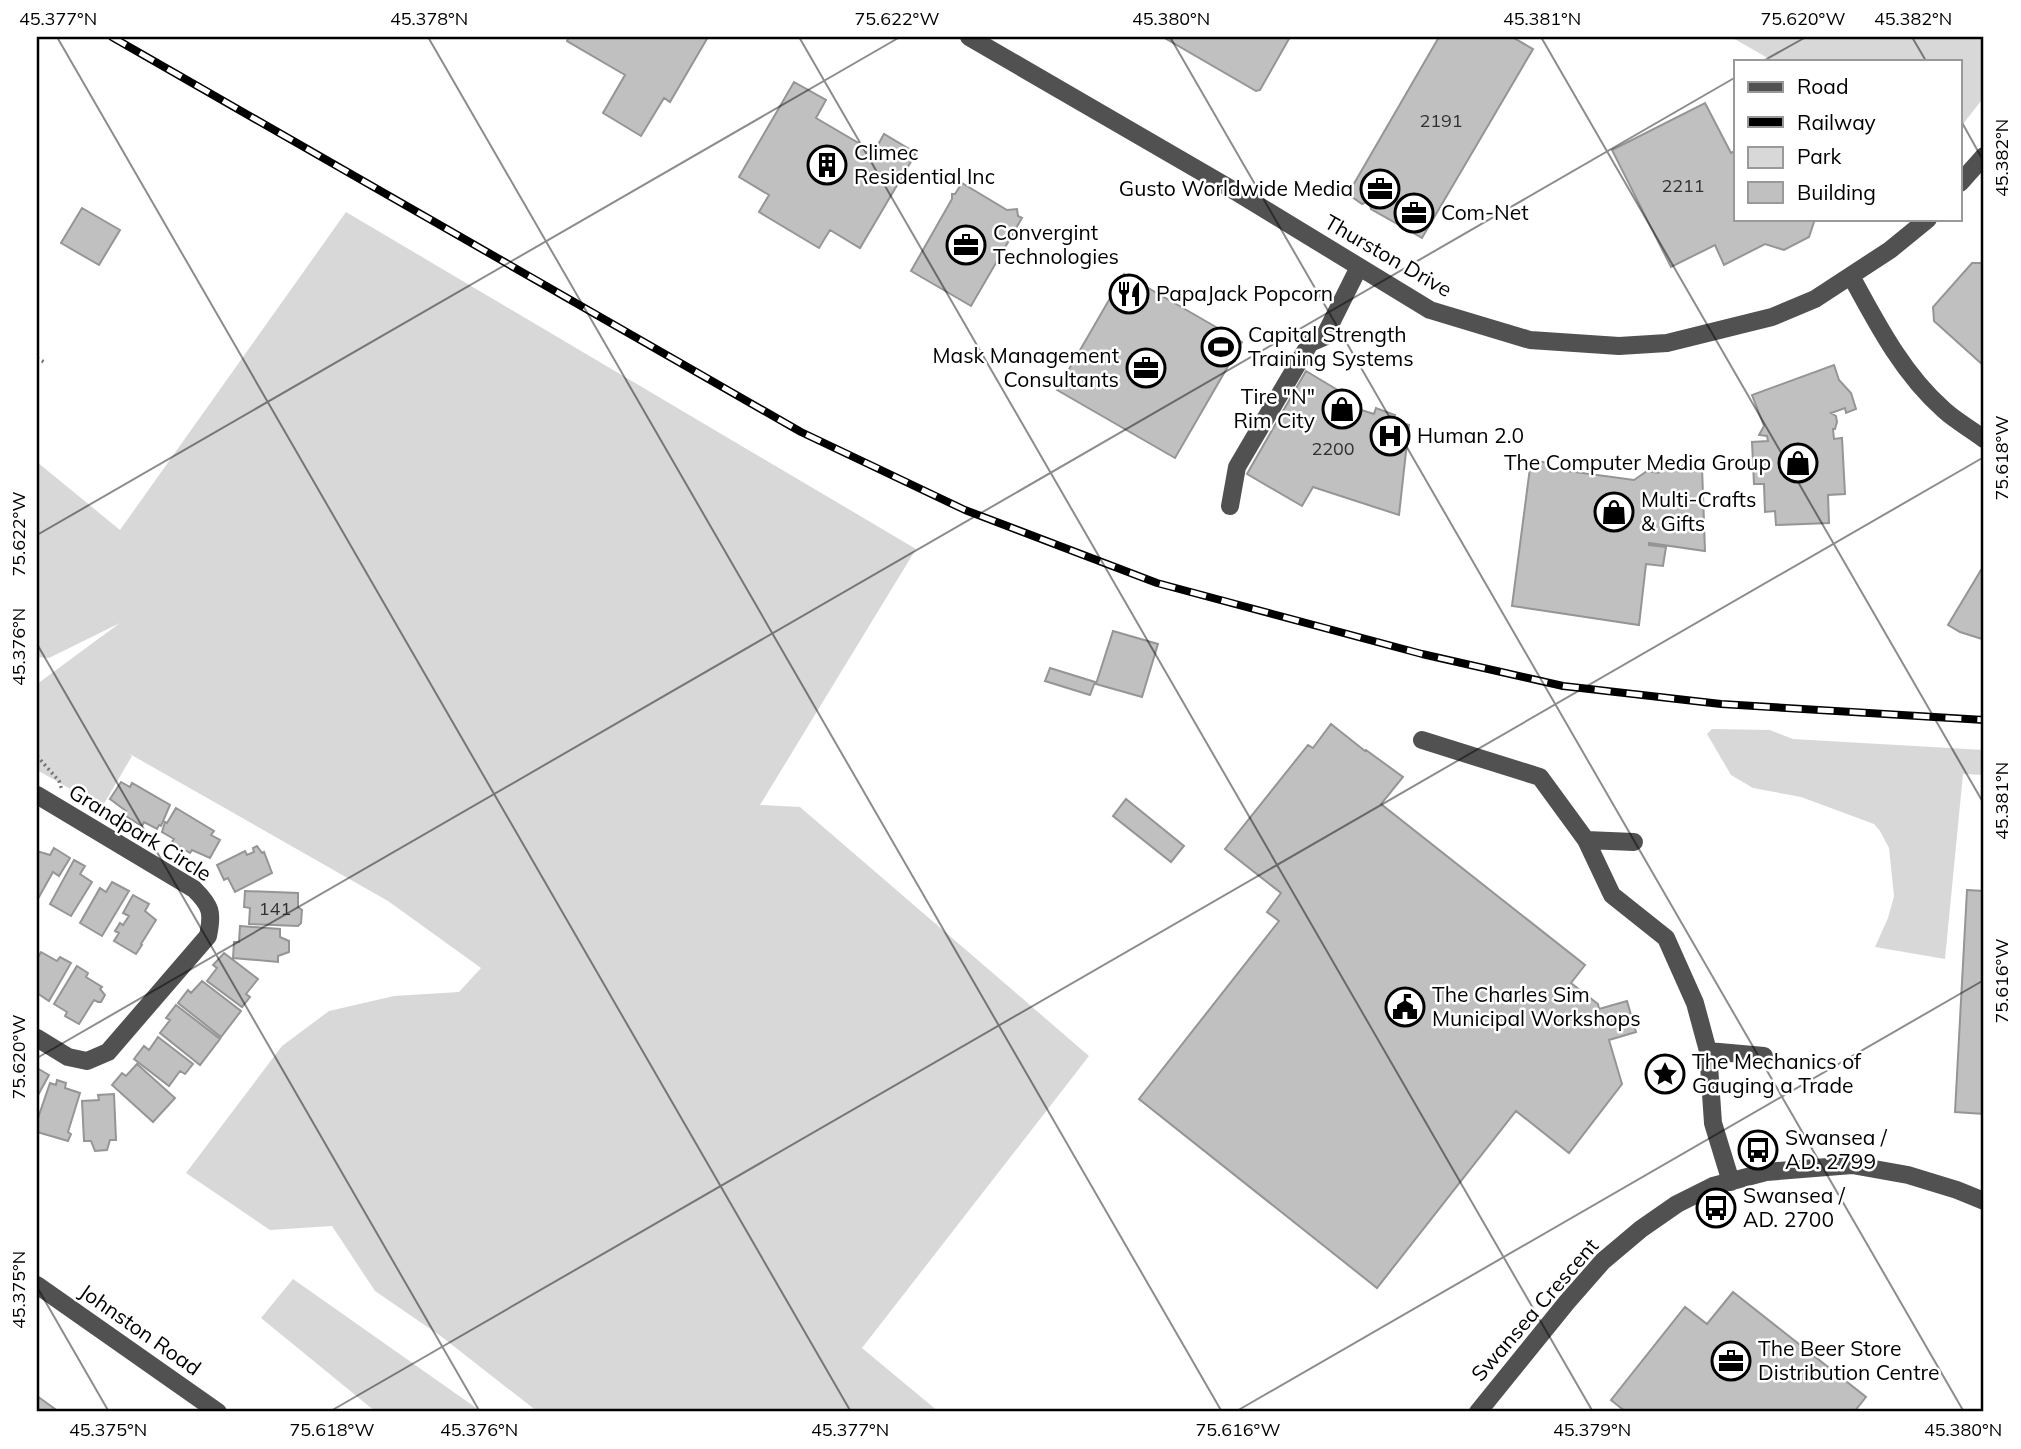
<svg xmlns="http://www.w3.org/2000/svg" width="2021" height="1449" viewBox="0 0 2021 1449" font-family="Mulish,sans-serif">
<style>
.green{fill:#d8d8d8}
.building{fill:#c0c0c0;stroke:#959595;stroke-width:2}
.lines{fill:none;stroke-linecap:round;stroke-linejoin:round}
.path{stroke:#737373;stroke-width:3.5;stroke-dasharray:2 3.5;stroke-linecap:butt}
.minor{stroke:#515151;stroke-width:18}
.rail-casing{stroke:#000;stroke-width:8}
.rail{stroke:#fff;stroke-width:5;stroke-dasharray:16;stroke-linecap:butt}
.ticks{fill:none;stroke:#000;stroke-width:2;stroke-opacity:0.45}
.labels{text-anchor:middle;stroke-width:5;stroke-linejoin:round;paint-order:stroke}
.number-label{font-size:18px;fill:#303030}
.poi-label{font-size:21px;fill:#000;stroke:#fff;text-anchor:start}
.street-label{font-size:21px;fill:#000;stroke:#fff}
.neatline{fill:none;stroke:#000;stroke-width:2.5}
.ticks-label{font-size:18px;text-anchor:middle;fill:#000}
</style>
<rect width="100%" height="100%" fill="#fff"/>
<path class="green" d="M1731,37h253v60l-24,31v-67h-187z
M346,212l570,337 -156,256 40,2 289,249 -227,292 77,64h-401l-96,-75 -67,-46 -43,-65 -62,4 -84,-57 96,-127 47,-35 65,-15 65,-4 22,-24 -93,-67 -260,-148 4,3 -30,51 -65,-37v-86l83,-61 -71,35 -12,-1v-195l83,68z
M1712,729l58,1 23,9 191,11v25l-21,-1 -18,185 -70,-12 13,-29 6,-22 -5,-48 -9,-17 -6,-7 -73,-27 -48,-9 -22,-13 -24,-41z
M293,1279l189,133h-106l-115,-94z"/>
<path class="building" d="M569,37h139l-38,65 -6,-4 -23,38 -38,-23 22,-38 -58,-34z
M1163,37h127l-30,53 -4,1z
M1439,37h73l21,12 -111,189 -51,-29 -1,-4 -4,-3 -4,2 -14,-10z
M794,82l32,18 -10,18 58,34 10,-18 32,19 -56,95 -30,-18 -11,18 -60,-36 10,-17 -30,-18z
M1705,103l26,50 5,-3v69h79l-6,18 -25,13 -19,-6 -41,21 -9,-20 -44,22 -59,-117z
M962,183l45,27 10,-1 1,7 4,2 -51,88 -60,-35 41,-72v-5h3z
M82,208l38,22 -21,35 -38,-22z
M1972,263h12v103l-50,-45 -1,-14z
M1124,274l118,68 -67,116 -118,-68z
M1834,365l5,15 12,13 5,16 -10,4 -1,-5 -14,5 5,3 1,6 -2,7h-2l1,10 8,-1 3,56 -17,1 1,28 -53,2 -1,-14 -10,1 -1,-28h-10l-2,-42 16,-1 -1,-5 -8,-1 5,-9 -12,-31z
M1306,371l55,33 -3,5 16,5 2,-6 19,7 -2,5 16,5 -10,90 -86,-28 -11,19 -55,-32z
M1531,460l17,3 5,6 81,11 13,-9 11,2 7,-5 11,1 7,-4 19,2 3,84 -56,-8v2l17,2 -3,19 -17,-2 -7,61 -127,-19z
M1984,565v66l-2,8 -22,-7 -12,-7z
M1113,631l45,13 -16,53 -46,-13z
M1050,668l45,14 -5,13 -45,-14z
M1331,724l34,27 1,-1 37,27 -22,27 204,161 -14,18 27,21 1,5 28,-8 9,31 -27,8 13,44 -53,69 -53,-42 -139,177 -238,-189 140,-178 -12,-9 14,-19 -56,-44 83,-104 5,3z
M121,782l9,5 2,-4 38,22 -9,21 -2,-1 -2,4 -13,-7 -2,4 -18,-11 2,-4 -16,-12z
M1126,799l58,47 -13,16 -58,-46z
M176,808l38,23 -3,4 9,5 -10,18 -18,-8 -2,3 -18,-11 2,-3 -12,-7 3,-10 2,1z
M257,846l5,7 2,-1 8,21 -37,19 -7,-14 -4,2 -7,-15 28,-14 2,4 7,-3 -1,-4z
M54,848l16,10 -11,18 -6,-4 -14,25 -2,-1v-45l13,4z
M74,860l11,6 -5,8 12,8 -21,34 -21,-12z
M112,882l17,9 -27,45 -22,-13 20,-35 6,4z
M1967,890l17,1v223l-29,-2z
M245,891l53,2v14l4,3 -1,13 -3,3 -49,-2 1,-16 -6,-1z
M133,895l16,9 -4,7 11,9 -15,24 1,1 -6,9 -22,-13 5,-8 -4,-2 5,-8 3,2 6,-9 -6,-3z
M240,926l40,3v8l9,4v11l-11,4v6l-45,-4 1,-16h5z
M41,952l16,9 3,-4 11,6 -22,38 -12,-8v-34z
M224,953l34,26 -12,15 4,3 -8,10 -35,-26 10,-13 -4,-3z
M77,966l11,7 -2,4 16,10 -2,2 5,6 -4,7h-3l-4,-2 -15,24 -14,-8 2,-4 -13,-8z
M202,981l39,30 -20,26 -43,-34 10,-13 3,3z
M176,1005l44,34 -20,26 -40,-32 10,-13 -4,-2z
M158,1037l35,27 -8,10 -5,-3 -11,15 -35,-27 10,-13 5,4z
M137,1064l38,34 -22,24 -41,-37 10,-12 4,3z
M37,1068l12,7 -12,22z
M57,1080l9,3 -1,5 15,5 -12,39 3,2 -3,7 -31,-9v-11l13,-38 6,2z
M114,1094l2,46h-6l-3,10 -12,1 -4,-10h-7l-2,-40 17,-1 -1,-5z
M1733,1292l133,105 -12,15h-228l-15,-12 74,-93 22,17z
M37,1396l18,13 -2,3h-16z"/>
<g class="lines">
<path class="path" d="M37,358l9,5
M37,756l22,25 3,9"/>
<path class="minor" d="M969,37l269,156 192,117 100,30 89,6 48,-3 105,-26 43,-18 75,-49 38,-31
M1960,183l24,-27
M1851,276c26,48 52,98 93,134 12,11 27,19 40,29
M1230,506l7,-39 73,-124 14,-6 35,-70
M1422,740l118,37 46,63
M37,795l157,94c17,17 19,23 14,47l-100,116 -21,9 -19,-4 -31,-19
M1634,842l-48,-2 26,55 54,43 29,65 13,48 5,72 18,59
M1708,1051l56,5
M37,1285l181,127
M1478,1412l89,-110 36,-41 38,-32 36,-25 36,-18 53,-14 86,-7 56,10 49,15 27,11"/>
<defs>
<path id="rail" d="M112,37l689,395 164,78 192,73 265,71 141,32 158,18 263,16"/>
</defs>
<use href="#rail" class="rail-casing"/>
<use href="#rail" class="rail"/>
</g>
<path class="ticks" d="M57,37l794,1375M428,37l794,1375M799,37l794,1375M1170,37l794,1375M1541,37l443,767M1912,37l14,24M1763,61l43,-24M1960,119l24,43M37,535l863,-498M37,644l443,768M37,1058l1699,-981M37,1287l72,125M329,1412l1655,-955M1235,1412l749,-432"/>
<defs>
<symbol id="building-ring" viewBox="-11 -11 22 22"><circle r="9.5" fill="#fff" stroke="#000" stroke-width="1.5"/><path d="M-4-6H4V6H1V3H-1V6H-4ZM-2.5-4.3h1.7v1.8h-1.7ZM.8-4.3h1.7v1.8H.8ZM-2.5-1h1.7V.8h-1.7ZM.8-1h1.7V.8H.8Z" fill="#000"/></symbol>
<symbol id="office-ring" viewBox="-11 -11 22 22"><circle r="9.5" fill="#fff" stroke="#000" stroke-width="1.5"/><path d="M-6-3h4V-5.5h4V-3h4V5H-6ZM-1-4.5V-3h2v-1.5ZM-6 0V1H6V0Z" fill="#000"/></symbol>
<symbol id="restaurant-ring" viewBox="-11 -11 22 22"><circle r="9.5" fill="#fff" stroke="#000" stroke-width="1.5"/><path d="M-5-6h1v4h1v-4h1v4h1v-4h1v5L-1.5 .5V6h-2V.5L-5-1ZM5-6V6H3V1.5H1.5Q1.5-4 5-6Z" fill="#000"/></symbol>
<symbol id="stadium-ring" viewBox="-11 -11 22 22"><circle r="9.5" fill="#fff" stroke="#000" stroke-width="1.5"/><path d="M0-5a6.5 5 0 1 0 0 10a6.5 5 0 1 0 0-10ZM-3.5-1.8h7v3.6h-7Z" fill="#000"/></symbol>
<symbol id="shop-ring" viewBox="-11 -11 22 22"><circle r="9.5" fill="#fff" stroke="#000" stroke-width="1.5"/><path d="M-5-2.5h2.3a2.7 3.5 0 0 1 5.4 0H5L5.5 6h-11ZM-1.5-2.5h3a1.5 2.3 0 0 0-3 0Z" fill="#000"/></symbol>
<symbol id="hospital-ring" viewBox="-11 -11 22 22"><circle r="9.5" fill="#fff" stroke="#000" stroke-width="1.5"/><path d="M-5-5h3v3.5h4V-5h3V5h-3V1.5h-4V5h-3Z" fill="#000"/></symbol>
<symbol id="civic-ring" viewBox="-11 -11 22 22"><circle r="9.5" fill="#fff" stroke="#000" stroke-width="1.5"/><path d="M-.6-6.5H3V-4.5H.6V-3L4-1V1h2V6H-6V1h2V-1L-.6-3ZM-1.2 2.5V6h2.4V2.5Z" fill="#000"/></symbol>
<symbol id="sight-ring" viewBox="-11 -11 22 22"><circle r="9.5" fill="#fff" stroke="#000" stroke-width="1.5"/><path d="M0-6L1.8-2.2L6-1.7L2.9 1.2L3.7 5.4L0 3.3L-3.7 5.4L-2.9 1.2L-6-1.7L-1.8-2.2Z" fill="#000"/></symbol>
<symbol id="bus-ring" viewBox="-11 -11 22 22"><circle r="9.5" fill="#fff" stroke="#000" stroke-width="1.5"/><path d="M-5-6H5V4H4V6H2V4H-2V6H-4V4H-5ZM-3.5-4V0h7V-4ZM-3.5 1.2v1.5H-2V1.2ZM2 1.2v1.5H3.5V1.2Z" fill="#000"/></symbol>
</defs>
<g fill-rule="evenodd">
<use href="#building-ring" x="805" y="143" width="44" height="44"/>
<use href="#office-ring" x="1358" y="167" width="44" height="44"/>
<use href="#office-ring" x="1392" y="191" width="44" height="44"/>
<use href="#office-ring" x="944" y="223" width="44" height="44"/>
<use href="#restaurant-ring" x="1107" y="272" width="44" height="44"/>
<use href="#stadium-ring" x="1199" y="325" width="44" height="44"/>
<use href="#office-ring" x="1124" y="346" width="44" height="44"/>
<use href="#shop-ring" x="1320" y="387" width="44" height="44"/>
<use href="#hospital-ring" x="1368" y="414" width="44" height="44"/>
<use href="#shop-ring" x="1776" y="441" width="44" height="44"/>
<use href="#shop-ring" x="1592" y="490" width="44" height="44"/>
<use href="#civic-ring" x="1383" y="985" width="44" height="44"/>
<use href="#sight-ring" x="1643" y="1052" width="44" height="44"/>
<use href="#bus-ring" x="1736" y="1128" width="44" height="44"/>
<use href="#bus-ring" x="1694" y="1186" width="44" height="44"/>
<use href="#office-ring" x="1709" y="1339" width="44" height="44"/>
</g>
<g class="labels">
<g class="number-label">
<text x="1441" y="127">2191</text>
<text x="1683" y="192">2211</text>
<text x="1333" y="455">2200</text>
<text x="275" y="915">141</text>
</g>
<g class="poi-label">
<text x="854" y="160">Climec<tspan x="854" dy="24">Residential Inc</tspan></text>
<text x="1353" y="196" text-anchor="end">Gusto Worldwide Media</text>
<text x="1441" y="220">Com-Net</text>
<text x="993" y="240">Convergint<tspan x="993" dy="24">Technologies</tspan></text>
<text x="1156" y="301">PapaJack Popcorn</text>
<text x="1248" y="342">Capital Strength<tspan x="1248" dy="24">Training Systems</tspan></text>
<text x="1119" y="363" text-anchor="end">Mask Management<tspan x="1119" dy="24">Consultants</tspan></text>
<text x="1315" y="404" text-anchor="end">Tire "N"<tspan x="1315" dy="24">Rim City</tspan></text>
<text x="1417" y="443">Human 2.0</text>
<text x="1771" y="470" text-anchor="end">The Computer Media Group</text>
<text x="1641" y="507">Multi-Crafts<tspan x="1641" dy="24">&amp; Gifts</tspan></text>
<text x="1432" y="1002">The Charles Sim<tspan x="1432" dy="24">Municipal Workshops</tspan></text>
<text x="1692" y="1069">The Mechanics of<tspan x="1692" dy="24">Gauging a Trade</tspan></text>
<text x="1785" y="1145">Swansea /<tspan x="1785" dy="24">AD. 2799</tspan></text>
<text x="1743" y="1203">Swansea /<tspan x="1743" dy="24">AD. 2700</tspan></text>
<text x="1758" y="1356">The Beer Store<tspan x="1758" dy="24">Distribution Centre</tspan></text>
</g>
<g class="street-label">
<text transform="translate(1388 256) rotate(30)" y="7">Thurston Drive</text>
<text transform="translate(140 833) rotate(32)" y="7">Grandpark Circle</text>
<text transform="translate(1535 1310) rotate(-49)" y="7">Swansea Crescent</text>
<text transform="translate(140 1330) rotate(35)" y="7">Johnston Road</text>
</g>
</g>
<rect width="2021" height="1449" fill="none" stroke="#ffffff" stroke-width="77"/>
<rect x="1734" y="60" width="228" height="161" fill="#ffffff" stroke="#999999" stroke-width="2"/>
<rect x="1748" y="82" width="35" height="10" fill="#515151" stroke="#999999" stroke-width="2"/>
<text x="1797" y="94" font-size="21" fill="#000000">Road</text>
<rect x="1748" y="117" width="35" height="10" fill="#000000" stroke="#999999" stroke-width="2"/>
<text x="1797" y="130" font-size="21" fill="#000000">Railway</text>
<rect x="1748" y="147" width="35" height="21" fill="#d8d8d8" stroke="#999999" stroke-width="2"/>
<text x="1797" y="164" font-size="21" fill="#000000">Park</text>
<rect x="1748" y="182" width="35" height="21" fill="#c0c0c0" stroke="#999999" stroke-width="2"/>
<text x="1797" y="200" font-size="21" fill="#000000">Building</text>
<rect x="38" y="38" width="1944" height="1372" class="neatline"/>
<g class="ticks-label">
<text x="58" y="25">45.377°N</text>
<text x="429" y="25">45.378°N</text>
<text x="897" y="25">75.622°W</text>
<text x="1171" y="25">45.380°N</text>
<text x="1542" y="25">45.381°N</text>
<text x="1803" y="25">75.620°W</text>
<text x="1913" y="25">45.382°N</text>
<text transform="translate(2002 158) rotate(-90)" y="6">45.382°N</text>
<text transform="translate(2002 458) rotate(-90)" y="6">75.618°W</text>
<text transform="translate(19 534) rotate(-90)" y="6">75.622°W</text>
<text transform="translate(19 647) rotate(-90)" y="6">45.376°N</text>
<text transform="translate(2002 801) rotate(-90)" y="6">45.381°N</text>
<text transform="translate(2002 981) rotate(-90)" y="6">75.616°W</text>
<text transform="translate(19 1057) rotate(-90)" y="6">75.620°W</text>
<text transform="translate(19 1290) rotate(-90)" y="6">45.375°N</text>
<text x="108" y="1436">45.375°N</text>
<text x="332" y="1436">75.618°W</text>
<text x="479" y="1436">45.376°N</text>
<text x="850" y="1436">45.377°N</text>
<text x="1238" y="1436">75.616°W</text>
<text x="1592" y="1436">45.379°N</text>
<text x="1963" y="1436">45.380°N</text>
</g>
</svg>
